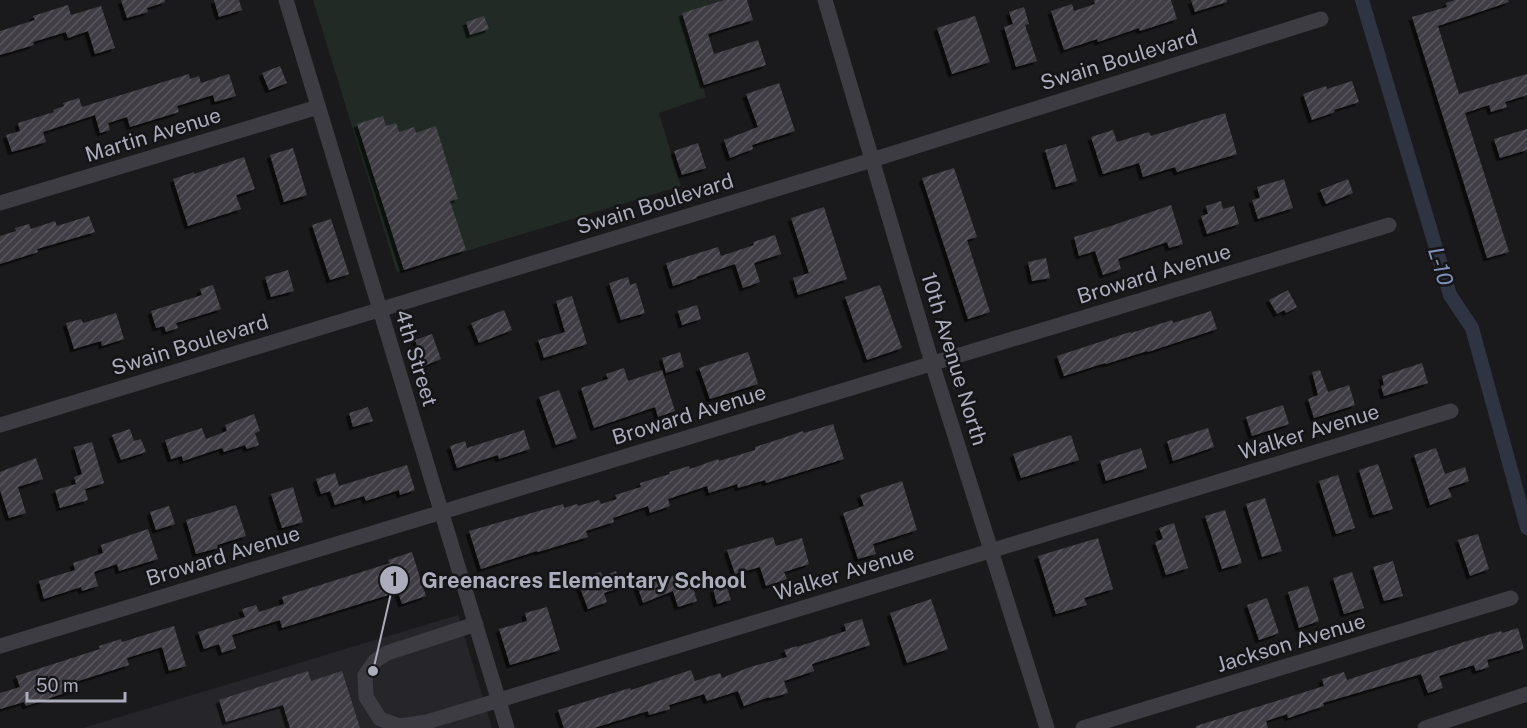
<svg xmlns="http://www.w3.org/2000/svg" width="1527" height="728" viewBox="0 0 1527 728" font-family="'Public Sans',sans-serif">
<style>
.built{fill:#262529}
.green{fill:#212a24}
.lines{fill:none;stroke-linecap:round;stroke-linejoin:round}
.canal{stroke:#2e3441;stroke-width:14}
.building{fill:url(#building-hatch);filter:url(#shadow)}
.minor{stroke:#3d3c43;stroke-width:15}
.labels{text-anchor:middle;stroke-width:5;stroke-linejoin:round;paint-order:stroke}
.street-label{font-size:21px;fill:#abacbc;stroke:#151417}
.water-label{font-size:22px;font-style:italic;fill:#8191b8;stroke:#151417}
.leader{fill:none;stroke:#abacbc;stroke-width:2}
.callout-dot{fill:#abacbc;stroke:#151417;stroke-width:2}
.mark-label{font-size:18px;text-anchor:middle;font-weight:bold;fill:#111}
.callout-label{font-size:22px;text-anchor:middle;font-weight:bold;fill:#abacbc;stroke:#151417;stroke-width:5;stroke-linejoin:round;paint-order:stroke}
</style>
<defs>
<pattern id="building-hatch" width="6" height="6" patternUnits="userSpaceOnUse" patternTransform="scale(1.5)"><rect width="6" height="6" fill="#3f3e44"/><path d="M-1 1l2-2M0 6l6-6M5 7l2-2" fill="none" stroke="#58575d"/></pattern>
<filter id="shadow"><feDropShadow dx="-3.5" dy="3.5" stdDeviation="0" flood-color="#0009"/></filter>
</defs>
<rect width="100%" height="100%" fill="#1a191c"/>
<path class="built" d="M458,615l34,113h-409z"/>
<path class="green" d="M313,0h410l-41,13 24,84 -47,16 22,73 -284,86z"/>
<g class="lines">
<path class="canal" d="M1362,0l88,295 22,33 55,200"/>
</g>
<path class="building" d="M121,0h44v2l-18,6 1,4 -21,6z
M214,0h25l3,10 -23,7z
M724,0h23l6,20 -45,14 6,20 44,-14 8,25 -62,20 -22,-72z
M1094,0h77l6,19 -37,12 -1,-3 -41,14 -1,-3 -33,11 -13,-39 21,-7 2,7 21,-7z
M1191,0h36v2l-32,10z
M1455,0h53l1,2 -71,24 21,68 68,-20v21l-22,7 2,5 -16,5 -2,-7 -24,8 44,139 -22,6 -75,-241 35,-10 -1,-4z
M68,5l3,10 30,-9 14,42 -20,6 -7,-23 -20,7 -2,-6 -33,10 1,3 -34,10v-24l35,-11 -2,-4z
M1024,7l5,17 -4,1 12,36 -21,6 -12,-40 9,-3 -4,-12z
M484,16l5,13 -19,6 -4,-13z
M975,16l15,46 -38,12 -15,-46z
M280,66l7,17 -18,7 -7,-17z
M189,74l1,5 9,-3 2,7 28,-9 7,22 -21,6 -2,-7 -36,11 2,6 -49,15 -3,-10 -19,6 2,7 -10,3 -5,-18 -52,17 3,10 -34,10 -6,-17 14,-4 -2,-8 36,-11 -1,-2 11,-4 -1,-3 16,-5 3,9z
M1352,81l7,21 -25,8 1,2 -23,8 -9,-26 23,-8 1,3z
M779,83l16,48 -43,14 1,4 -23,9 -6,-18 34,-13 -12,-33z
M1225,113l12,41 -60,18 -2,-5 -32,10 -4,-14 -36,11 -12,-37 22,-7 4,12 32,-10 2,4z
M383,116l3,10 10,-3 3,9 15,-5 2,6 20,-7 22,73 -8,2 16,49 -62,20 -47,-146z
M1527,129v21l-27,8 -6,-19z
M698,143l8,25 -24,7 -8,-24z
M1066,144l11,37 -21,6 -11,-37z
M293,148l14,47 -23,7 -14,-47z
M244,157l11,32 -19,6 5,14 -53,17 -15,-47 21,-7v2z
M954,168l23,69 -10,3 23,72 -22,7 -46,-141z
M1284,179l9,29 -35,11 -6,-19 8,-2 -3,-11z
M1348,179l5,14 -27,11 -6,-14z
M1221,201l2,8 11,-3 5,18 -32,10 -6,-18 7,-2 -2,-8z
M1171,205l12,39 -14,4 -2,-6 -49,17 3,10 -18,6 -8,-24 -16,5 -5,-19 34,-10z
M824,207l23,72 -49,16 -5,-17 16,-5 -18,-55z
M89,216l6,16 -58,17 1,3 -38,12v-28l16,-5 -1,-3 14,-4 2,5 24,-8 2,5z
M331,219l18,55 -19,6 -18,-55z
M775,235l6,19 -27,9 6,19 -17,6 -8,-24 -39,13 1,1 -24,8 -7,-23 52,-16 3,9 33,-11 -1,-3z
M1046,258l4,20 -18,3 -4,-19z
M288,270l6,21 -23,6 -6,-20z
M628,277l2,8 6,-2 9,30 -24,7 -12,-37z
M213,285l8,24 -45,14 2,5 -12,4 -2,-6 -8,2 -5,-17 51,-16 -2,-6z
M880,285l22,63 -35,12 -22,-63z
M1288,290l9,17 -11,6 -2,-3 -7,4 -8,-14z
M572,296l15,48 -43,14 -6,-18 27,-8 -9,-31z
M697,305l4,14 -19,6 -4,-14z
M504,310l8,20 -33,13 -8,-20z
M1211,311l6,18 -69,23 -1,-1 -41,13 -1,-1 -41,13 -7,-20 73,-24 1,1 41,-13 1,3z
M116,313l8,26 -22,7 -1,-5 -27,8 -8,-26 15,-4 2,4z
M432,334l9,25 -17,7 -9,-26z
M680,352l4,15 -18,6 -4,-15z
M748,352l10,32 -48,15 -11,-31z
M1422,363l6,20 -44,13 -3,-10 3,-1 -2,-9z
M624,368l4,13 34,-11 13,41 -17,6 -3,-10 -61,21 -13,-40 27,-9 -2,-5z
M1320,370l8,22 21,-7 6,20 -41,13 -6,-19 10,-4 -6,-23z
M559,390l18,48 -21,7 -17,-48z
M1283,405l6,19 -37,12 -6,-19z
M368,407l5,14 -20,6 -4,-14z
M254,414l6,17 -5,2 4,12 -12,4 -2,-4 -21,7 -2,-4 -39,13 -1,-5 -11,3 -6,-19 37,-12 4,11 21,-8 -2,-6z
M833,424l11,35 -78,24 -1,-3 -27,8 -1,-4 -28,9 -2,-7 -39,13 2,7 -20,7 -2,-7 -35,12 1,4 -28,9 2,6 -50,15 -1,-1 -56,18 -12,-38 94,-27 1,4 13,-4 1,2 21,-6 2,4 16,-5 -2,-4 26,-8 -1,-4 30,-9 -1,-2 20,-6 1,3 28,-10 1,2 36,-11v-3l28,-9 20,-7 1,2z
M1208,428l6,19 -41,14 -6,-20z
M130,429l4,12 7,-2 5,13 -25,8 -9,-25z
M524,430l6,19 -31,10 -1,-4 -41,13 -7,-22 15,-5 2,7z
M1071,435l8,25 -58,18 -8,-24z
M92,442l12,41 -19,6 3,11 -28,8 -5,-18 21,-6 -2,-7 8,-3 -8,-27z
M1141,448l6,20 -41,13 -6,-20z
M1436,448l9,26 20,-7 4,14 -21,7 4,9 -22,8 -16,-50z
M36,458l7,21 -25,8 8,26 -17,5 -9,-28v-18z
M1378,464l15,45 -20,6 -14,-45z
M407,465l8,25 -15,5 -1,-5 -33,11 -2,-5 -29,9 -5,-14 -9,3 -5,-15 19,-6 4,13z
M1338,475l17,53 -19,6 -17,-53z
M902,481l15,49 -44,14 3,10 -18,5 -15,-46 21,-7 -4,-11z
M293,487l10,35 -21,6 -11,-34z
M1265,498l17,53 -20,6 -16,-53z
M236,505l10,31 -29,9 1,3 -22,6 -10,-34z
M169,506l6,18 -19,6 -6,-18z
M1225,510l17,53 -20,6 -17,-53z
M1174,523l14,45 -22,7 -11,-33 8,-3 -4,-11z
M148,529l10,30 -39,12 -2,-7 -23,8 4,14 -16,5 -1,-4 -37,12 -5,-18 36,-11 -2,-7 30,-10 -2,-8z
M1478,534l11,35 -19,7 -12,-36z
M773,537l3,9 26,-8 7,26 -25,8 3,7 -21,7 -6,-19 -25,7 -8,-24z
M1098,538l15,51 -29,9 3,7 -31,9 -18,-58z
M412,552l14,44 -24,8 -4,-12 -116,36 -2,-8 -48,15 4,13 -14,5 -3,-9 -15,5 -6,-17 47,-15 -3,-8 14,-4 3,7 25,-8 -2,-7 108,-34 -2,-3z
M1393,561l10,35 -19,5 -11,-34z
M616,571l6,16 -18,6 3,9 -19,7 -11,-29 24,-8 2,4z
M688,571l9,30 -19,6 -5,-16 -30,12 -6,-18 17,-7 1,3z
M1352,572l12,36 -20,6 -11,-36z
M726,585l5,15 -14,4 -4,-15z
M1308,586l11,35 -20,7 -11,-36z
M1267,598l12,35 -20,7 -12,-35z
M931,599l17,50 -41,14 -17,-50z
M547,607l13,43 -50,15 -11,-36 28,-8 -2,-8z
M862,619l8,26 -58,19 2,7 -30,10 4,12 -18,5 -1,-1 -25,9 -6,-15 -31,10 -3,-7 -35,11 1,4 -21,6 -1,-4 -54,17h-30l-6,-18 72,-22 1,2 60,-20 4,11 25,-8 2,5 28,-11 37,-10 -3,-7 13,-4v1l49,-16 -2,-7z
M174,626l12,40 -17,5 -7,-24 -35,11 2,7 -57,18 2,7 -48,16 -2,-4 -24,7v-16l20,-6 -4,-11 84,-27 -1,-3 22,-7 1,3z
M1518,628l6,21 -37,11 2,7 -13,4 -2,-6 -35,11 4,12 -15,5 -7,-19 -98,29 1,3 -36,12 -1,-4 -21,7 2,7h-72v-2l128,-40 -2,-7 22,-7 3,8 120,-39 34,-10 1,2z
M308,671l3,10 31,-10 18,57h-70l-7,-23 -57,17 -7,-22z"/>
<g class="lines">
<path class="minor" d="M286,0l221,728
M825,0l107,363 115,365
M0,203l318,-96
M0,425l872,-265 449,-141
M476,624l-89,29 -12,8 -10,14 1,22 14,22 20,7 27,-4 1024,-311
M0,646l1389,-421
M1083,728l428,-130
M1425,728l102,-34"/>
</g>
<g class="labels">
<g class="street-label">
<text transform="translate(1119 60) rotate(-17)" y="7">Swain Boulevard</text>
<text transform="translate(153 135) rotate(-17)" y="7">Martin Avenue</text>
<text transform="translate(655 204) rotate(-17)" y="7">Swain Boulevard</text>
<text transform="translate(1154 274) rotate(-17)" y="7">Broward Avenue</text>
<text transform="translate(190 345) rotate(-17)" y="7">Swain Boulevard</text>
<text transform="translate(416 358) rotate(73)" y="7">4th Street</text>
<text transform="translate(954 359) rotate(73)" y="7">10th Avenue North</text>
<text transform="translate(689 415) rotate(-17)" y="7">Broward Avenue</text>
<text transform="translate(1309 432) rotate(-17)" y="7">Walker Avenue</text>
<text transform="translate(223 556) rotate(-17)" y="7">Broward Avenue</text>
<text transform="translate(844 573) rotate(-17)" y="7">Walker Avenue</text>
<text transform="translate(1291 643) rotate(-17)" y="7">Jackson Avenue</text>
</g>
<g class="water-label">
<text transform="translate(1441 266) rotate(73)" y="8">L-10</text>
</g>
</g>
<path class="leader" d="M373 671L394 580"/>
<g class="callout-dot">
<circle cx="373" cy="671" r="6"/>
<circle cx="394" cy="580" r="15"/>
</g>
<g class="mark-label">
<text x="394" y="586">1</text>
</g>
<g class="callout-label">
<text x="584" y="588">Greenacres Elementary School</text>
</g>
<path d="M27 692v9h98v-9" fill="none" stroke="#abacbc" stroke-width="3"/>
<text x="36" y="692" font-size="18" fill="#abacbc" stroke="#151417" stroke-width="4.5" paint-order="stroke">50 m</text>
</svg>
